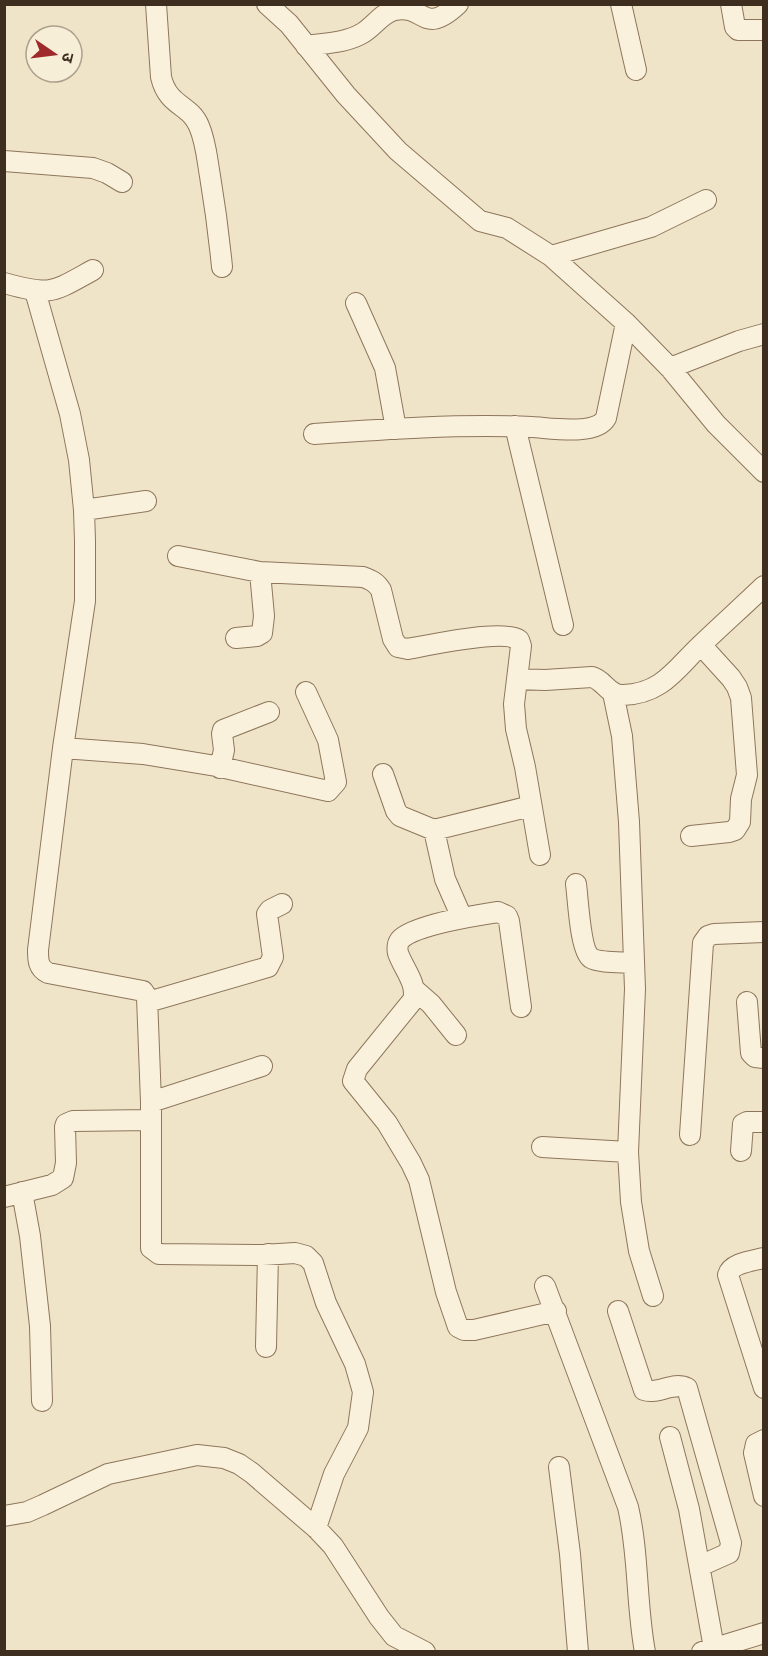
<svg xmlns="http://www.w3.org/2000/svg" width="768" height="1656" viewBox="0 0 768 1656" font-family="Georgia,'Noto Sans Devanagari',serif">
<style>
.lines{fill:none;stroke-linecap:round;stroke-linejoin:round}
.minor-casing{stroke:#8d765c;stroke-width:22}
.minor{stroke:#faf1dc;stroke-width:20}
</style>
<rect width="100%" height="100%" fill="#f0e4c8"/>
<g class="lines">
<defs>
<path id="minor" d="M156,4l5,73c7,30 29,27 38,49 7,16 8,33 11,50 5,30 9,60 12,91
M267,4l22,20 57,71 52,56 82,70 27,7 44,28 75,67 44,45 46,56 48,48
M621,4l15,66
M731,4l4,23 3,3h26
M306,46c18,-3 39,-3 55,-12 12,-6 20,-21 34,-24 30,-6 28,27 63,-6
M4,161l89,7 14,5 15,9
M551,256l100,-29 55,-27
M4,283c48,13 47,10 89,-13
M35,291l35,123 9,46 5,50 1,31v60l-22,147 -25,202c0,10 0,18 10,23l95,18 4,6 4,105v146l8,6 103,1 33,-2 11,3 7,7 13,40 29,61 8,28 -5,36 -24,46 -18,54
M356,303l29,65 11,61
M670,368l69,-27 25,-7
M515,426l48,199
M314,434c72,-5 145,-10 218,-7 19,1 64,9 74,-9l20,-95
M84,510l62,-9
M178,556l82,16 103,5c8,3 13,5 18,13l12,49 5,8 10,2c21,-4 95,-20 111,-9l2,6 -7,58 2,25 9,38 15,88
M236,638l21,-2 5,-3 2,-17 -4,-44
M517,679l28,1 47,-3c12,3 17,19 31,18 40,-1 54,-28 79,-51 21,-20 41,-38 62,-58
M613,693l9,43 7,86 6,167 -7,163 3,50 8,49 14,45
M63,748l80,6 73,12 112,25 8,-9 -8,-42 -22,-48
M220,768l4,-18 -2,-16 1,-4 46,-18
M383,774l13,37 4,5 34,14 97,-24
M434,830l11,49 17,39
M691,836l38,-4 6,-2 5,-8 1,-23 6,-24 -6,-77 -4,-11 -6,-9 -30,-33
M576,884c2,14 4,66 15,74 8,5 32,4 42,5
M415,990l16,14 25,31
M148,1002l120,-35 5,-10 -6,-43 3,-4 12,-6
M747,1002l4,51 4,4 9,1
M521,1007l-12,-86 -2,-5 -9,-4c-20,3 -85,13 -98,28 -3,4 -3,8 -2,13 5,15 20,31 15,47l-56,69 -4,12 34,42 24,40 8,17 27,112 12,35 6,3h10l82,-19
M151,1102l111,-36
M690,1135l13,-192 5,-7 6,-2 50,-2
M542,1147l86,5
M741,1151l2,-27 4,-2h17
M22,1192l8,44 10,90 2,75
M4,1197l48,-12 11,-7 3,-15 -1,-36 1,-3 7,-3 78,-1
M764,1258c-12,3 -33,5 -36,17l36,113
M545,1286l83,221c11,47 8,97 17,145
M618,1311l26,79c14,5 29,-9 43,-2l44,155 -2,10 -29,13
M266,1347l2,-93
M670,1437l19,72 25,139
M764,1440l-8,4 -2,9 10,43
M559,1467l11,87 8,98
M4,1516l23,-4 16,-7 65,-31 89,-19 27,3 15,6 13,9 64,55 17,18 46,71 15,19 31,16
M702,1652l62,-19"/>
</defs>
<use href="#minor" class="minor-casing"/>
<use href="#minor" class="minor"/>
</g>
<rect width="768" height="1656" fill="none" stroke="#3d2e20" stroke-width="12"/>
<g transform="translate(54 54) rotate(104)"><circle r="28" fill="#f7eed8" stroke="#ada18e" stroke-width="1.5"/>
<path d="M0-4.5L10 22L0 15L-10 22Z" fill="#9e2a2b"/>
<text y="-9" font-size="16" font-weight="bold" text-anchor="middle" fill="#3d2e20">उ</text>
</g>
</svg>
